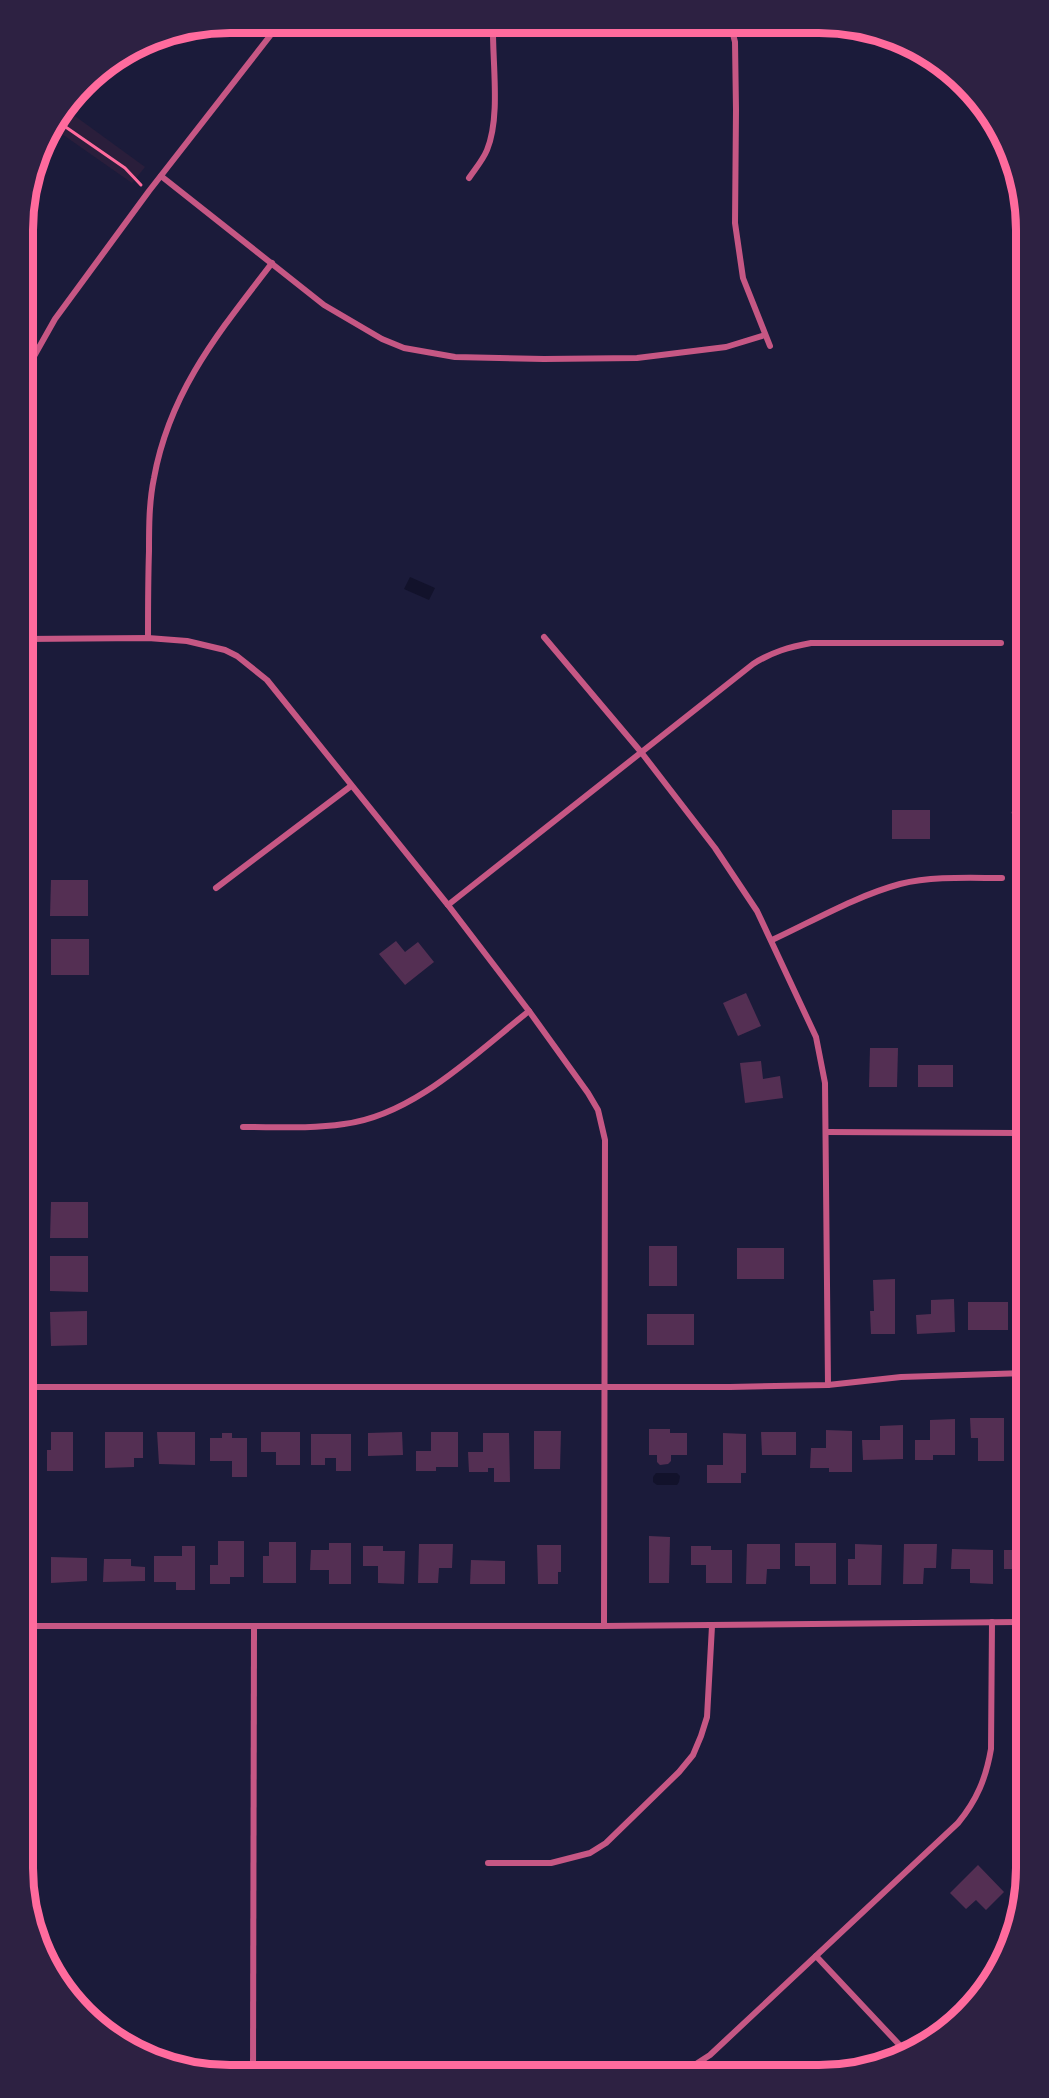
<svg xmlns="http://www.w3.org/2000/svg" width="1049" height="2098" viewBox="0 0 1049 2098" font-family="Barlow,sans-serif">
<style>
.green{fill:#2a1e3b}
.water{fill:#12122b}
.building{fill:#542f53}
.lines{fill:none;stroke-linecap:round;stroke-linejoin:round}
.path{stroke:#ff6b9d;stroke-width:3}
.minor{stroke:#c65784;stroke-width:6}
.rim{fill:none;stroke:#ff6b9d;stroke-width:8}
</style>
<rect width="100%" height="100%" fill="#1b1b3a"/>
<polygon class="green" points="97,71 68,111 145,167 132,183 52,127 93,74"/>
<g class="water">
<polygon points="410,577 435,588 429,600 404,589"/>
<polygon points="656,1473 677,1473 680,1476 679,1482 677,1485 657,1485 653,1482 653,1477"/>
</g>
<g class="building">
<rect x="24" y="703" width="7" height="25"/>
<polygon points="1026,785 1026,821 1011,813"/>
<rect x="892" y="810" width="38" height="29"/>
<polygon points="51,880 88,880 88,916 50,916"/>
<rect x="51" y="939" width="38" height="36"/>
<polygon points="396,941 405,952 418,942 434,962 405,985 379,954"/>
<polygon points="746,993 761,1026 738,1036 723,1003"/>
<polygon points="870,1048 898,1048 897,1087 869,1087"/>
<polygon points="761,1061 763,1079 780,1076 783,1098 745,1103 740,1063"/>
<rect x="918" y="1065" width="35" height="22"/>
<polygon points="51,1202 88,1202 88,1238 50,1238"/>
<rect x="649" y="1246" width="28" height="40"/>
<rect x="737" y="1248" width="47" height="31"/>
<polygon points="50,1256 88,1256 88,1292 50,1291"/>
<polygon points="895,1279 895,1334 871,1334 870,1311 874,1311 873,1280"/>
<rect x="1021" y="1298" width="5" height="32"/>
<polygon points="954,1299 955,1332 917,1334 916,1315 931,1314 931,1300"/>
<rect x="968" y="1302" width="40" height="28"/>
<polygon points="87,1311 87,1345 51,1346 50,1312"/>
<rect x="647" y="1314" width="47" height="31"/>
<polygon points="970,1418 1004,1418 1004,1461 978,1461 978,1438 971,1438"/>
<polygon points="955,1419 955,1455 933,1455 933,1460 915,1460 915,1440 930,1440 930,1420"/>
<polygon points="903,1425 903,1459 863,1460 862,1440 880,1440 880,1426"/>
<polygon points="649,1429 670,1429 670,1433 687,1433 687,1455 671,1455 671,1461 668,1464 660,1465 657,1462 657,1455 649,1455"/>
<polygon points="826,1430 852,1431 852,1472 829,1472 829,1468 810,1468 811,1448 826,1448"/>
<polygon points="534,1431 561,1431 560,1469 534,1469"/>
<polygon points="51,1432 73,1432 73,1471 47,1471 47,1450 51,1450"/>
<polygon points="105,1432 143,1432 143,1458 134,1458 134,1467 105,1468"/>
<polygon points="157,1432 195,1432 195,1465 159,1464"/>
<polygon points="261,1432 300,1432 300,1465 276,1465 276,1452 261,1452"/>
<polygon points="402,1432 403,1455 368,1456 368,1433"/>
<polygon points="431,1432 458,1432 458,1467 436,1467 436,1471 416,1471 416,1451 431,1451"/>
<polygon points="761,1432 796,1432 796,1455 762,1455"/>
<rect x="1019" y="1432" width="7" height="19"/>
<polygon points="222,1433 232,1433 232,1438 247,1438 247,1477 232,1477 232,1461 210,1461 210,1438 222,1438"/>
<polygon points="483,1433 509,1433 510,1482 494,1482 494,1468 488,1468 488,1472 469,1472 468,1452 483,1452"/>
<polygon points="723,1433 746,1434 746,1473 741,1473 741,1483 707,1483 707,1465 723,1465"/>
<polygon points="311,1434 351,1434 351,1471 336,1471 336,1458 325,1458 325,1465 311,1465"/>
<polygon points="649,1536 670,1537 669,1583 649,1583"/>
<polygon points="218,1541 244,1541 244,1577 230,1577 230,1584 210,1584 210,1565 218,1565"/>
<polygon points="269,1542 296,1542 296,1583 263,1583 263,1556 269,1556"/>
<polygon points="329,1543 351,1543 351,1584 329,1584 329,1570 310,1570 311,1550 329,1550"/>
<polygon points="795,1543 836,1543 836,1584 810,1584 810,1566 795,1566"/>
<polygon points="419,1544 453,1544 452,1568 439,1568 438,1583 418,1583"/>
<polygon points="747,1544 780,1544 780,1569 767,1569 766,1584 746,1584"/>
<polygon points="855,1544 882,1545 881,1585 848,1585 848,1559 855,1559"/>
<polygon points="904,1544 937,1544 936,1568 924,1568 923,1584 903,1584"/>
<polygon points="537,1545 561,1545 561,1572 558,1572 558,1584 538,1584"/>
<polygon points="182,1546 195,1546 195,1590 176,1590 176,1582 154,1582 154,1556 182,1556"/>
<polygon points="363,1546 383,1546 383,1551 405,1551 404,1584 378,1583 378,1566 363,1566"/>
<polygon points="691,1546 711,1546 711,1550 732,1550 732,1583 706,1583 706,1565 691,1565"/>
<polygon points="952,1549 993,1550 993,1584 970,1583 970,1569 951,1569"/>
<polygon points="1004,1550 1026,1550 1026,1584 1022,1584 1022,1569 1004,1569"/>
<polygon points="51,1557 87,1558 87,1581 51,1583"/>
<polygon points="104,1559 131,1559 131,1566 145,1567 145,1581 103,1582"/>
<polygon points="471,1560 505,1561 505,1584 470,1584"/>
<polygon points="978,1865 1004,1892 986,1910 976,1900 966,1909 950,1893"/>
<polygon points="960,2003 967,2010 946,2030 939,2022"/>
</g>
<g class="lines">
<polyline class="path" points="57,121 125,168 141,185"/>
<g class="minor">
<polyline points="731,26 735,42 736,110 735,223 743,278 770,346"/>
<polyline points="161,176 324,305 382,339 404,348 455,357 544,359 637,358 726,347 765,335"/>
<path d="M469,178C475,169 483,160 487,150C501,116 492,61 493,24"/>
<polyline points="24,374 55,319 149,191 280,23"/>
<polyline points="544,637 641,752 715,848 757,911 816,1037 825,1083 828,1385"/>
<path d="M148,638C148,609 148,580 149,551C149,527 149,502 154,478C170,390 220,331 272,263"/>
<polyline points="24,639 148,638 187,641 225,650 237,656 267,680 448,905 529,1011 588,1093 598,1110 605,1140 604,1626"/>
<polyline points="216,888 351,786"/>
<path d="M448,905L753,664C772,652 789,647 811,643H1001"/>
<path d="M772,940C813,921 856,896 900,884C933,876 969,878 1002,878"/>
<path d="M243,1127C277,1127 311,1129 344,1124C413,1116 476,1053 529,1011"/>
<polyline points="827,1132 1026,1133"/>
<polyline points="23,1387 730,1387 828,1385 901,1377 1026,1373"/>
<polyline points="23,1626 604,1626 1026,1622"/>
<polyline points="488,1863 551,1863 590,1853 606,1843 679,1772 693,1755 701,1736 707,1717 712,1626"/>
<polyline points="816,1956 908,2054"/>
<polyline points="253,2074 254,1626"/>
<path d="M679,2075L710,2055L958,1823C977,1800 986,1778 991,1749L992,1622"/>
</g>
</g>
<path d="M0 0H1049V2098H0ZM230 33H819A197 197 0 0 1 1016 230V1868A197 197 0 0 1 819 2065H230A197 197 0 0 1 33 1868V230A197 197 0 0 1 230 33Z" fill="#2d2142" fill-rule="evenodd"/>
<path class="rim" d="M230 33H819A197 197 0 0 1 1016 230V1868A197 197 0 0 1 819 2065H230A197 197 0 0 1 33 1868V230A197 197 0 0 1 230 33Z"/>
</svg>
